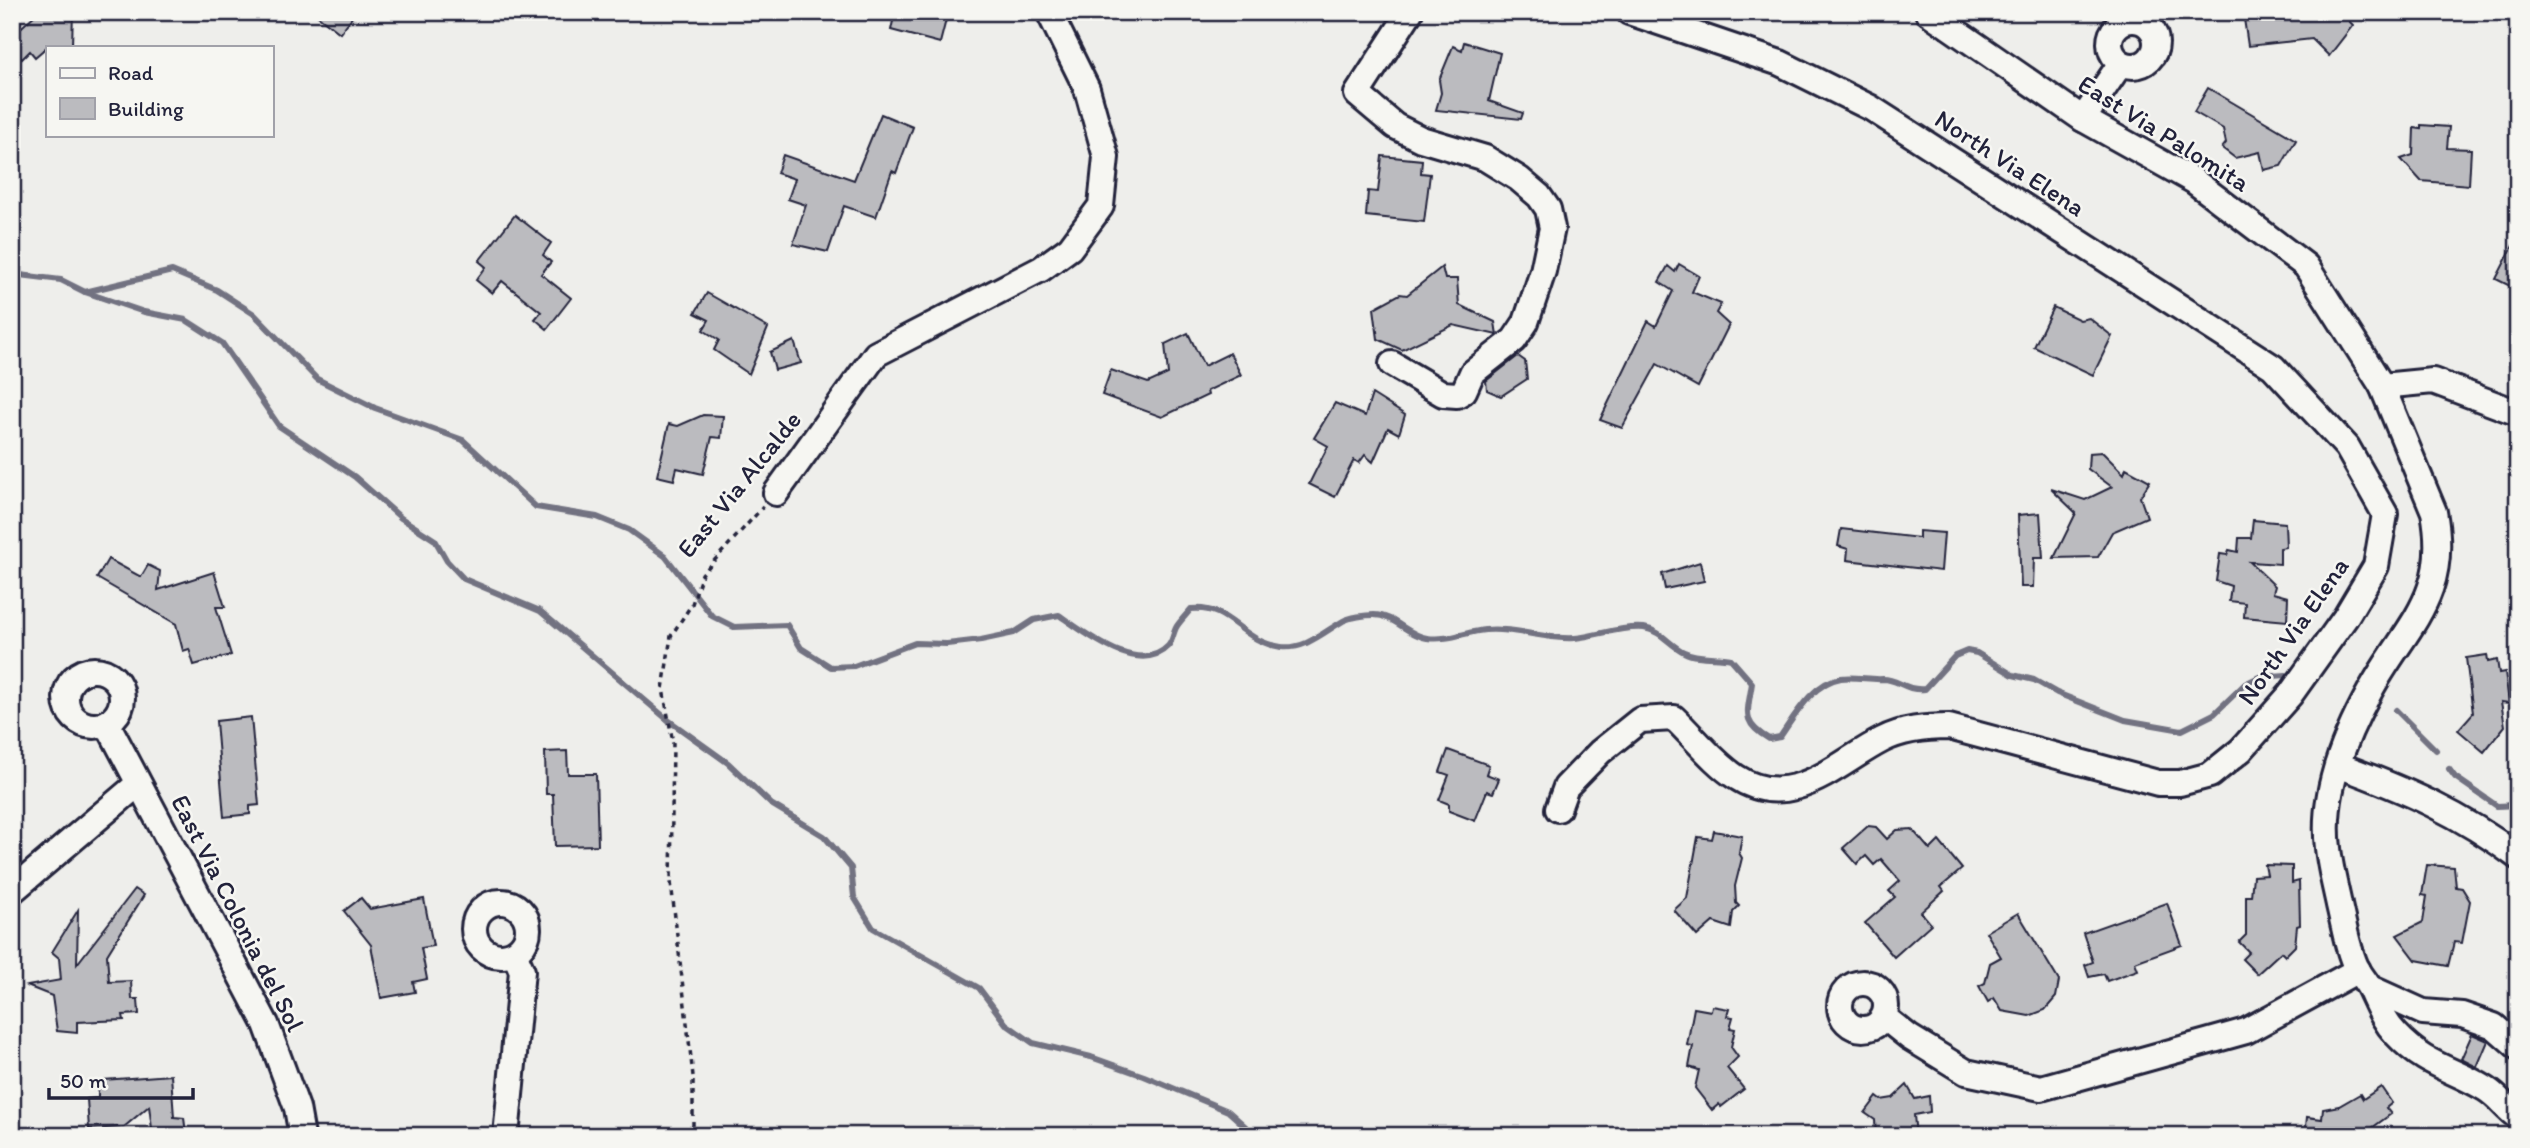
<svg xmlns="http://www.w3.org/2000/svg" width="2530" height="1148" viewBox="0 0 2530 1148" font-family="Itim,sans-serif">
<style>
.lines{fill:none;stroke-linecap:round;stroke-linejoin:round}
.stream{stroke:#727281;stroke-width:6}
.building{fill:#bbbbbf;stroke:#22223b;stroke-width:2}
.minor-casing{stroke:#22223b;stroke-width:30}
.path{stroke:#22223b;stroke-width:3.5;stroke-dasharray:5 5;stroke-linecap:butt}
.minor{stroke:#f6f6f2;stroke-width:24}
.labels{text-anchor:middle;dominant-baseline:central;stroke-width:5;stroke-linejoin:round;paint-order:stroke}
.street-label{font-size:26px;fill:#22223b;stroke:#f6f6f2}
</style>
<rect width="100%" height="100%" fill="#eeeeeb"/>
<filter id="ink" filterUnits="userSpaceOnUse"><feTurbulence type="fractalNoise" baseFrequency=".0143" numOctaves="2"/><feDisplacementMap in="SourceGraphic" scale="14" xChannelSelector="R" yChannelSelector="G"/><feConvolveMatrix kernelMatrix="1 2 1 2 8 2 1 2 1" color-interpolation-filters="sRGB"/></filter>
<g filter="url(#ink)">
<g class="lines">
<g class="stream">
<polyline points="12,274 61,280 85,292 144,312 186,320 222,343 279,426 355,477 401,518 435,540 447,561 464,579 540,611 668,720 728,763 771,804 824,836 851,868 854,897 873,928 979,988 1006,1024 1033,1043 1091,1057 1144,1076 1228,1111 1256,1136"/>
<path d="M85,292L172,271L217,290L254,314L317,379L375,408L463,440L536,507L597,517L629,530L665,556L712,616L734,627L787,625L801,648L831,667L854,666L915,643L947,644L981,640L1014,633L1034,620L1059,615C1084,632 1139,677 1168,646C1173,641 1173,632 1177,626C1181,620 1187,614 1191,609C1231,605 1239,641 1281,647C1305,650 1324,632 1343,621C1350,617 1366,615 1374,615C1394,615 1407,635 1427,638C1447,641 1466,632 1485,630C1515,627 1546,640 1575,638C1597,636 1621,626 1644,628C1662,631 1669,645 1684,652C1697,659 1717,656 1731,659L1752,683C1748,712 1740,722 1769,739L1780,737C1794,717 1813,682 1841,678C1855,676 1870,680 1883,679C1899,679 1904,691 1925,689L1955,656L1967,651L1977,653L2013,675L2034,680L2057,693L2125,720L2182,730L2214,714L2245,684L2259,677L2286,675"/>
<polyline points="2396,710 2436,750"/>
<polyline points="2449,769 2455,777 2497,806 2518,805"/>
</g>
</g>
<g class="building">
<polygon points="38,12 73,12 72,45 49,45 35,57 30,51 22,59 12,48 12,36"/>
<polygon points="313,12 356,12 340,33"/>
<polygon points="895,12 948,12 940,43 891,30"/>
<polygon points="2243,12 2354,12 2349,21 2353,25 2329,56 2312,39 2248,46"/>
<polygon points="1464,42 1500,53 1489,101 1523,113 1521,119 1436,110 1441,93 1439,80 1453,46 1462,50"/>
<polygon points="2208,88 2296,140 2281,166 2264,170 2260,152 2235,158 2222,148 2226,143 2223,129 2194,112"/>
<polygon points="881,114 913,127 896,173 892,171 876,217 844,206 828,252 793,244 806,205 788,199 795,179 777,173 783,155 854,180"/>
<polygon points="2421,125 2449,127 2447,148 2471,149 2469,185 2421,181 2401,159 2413,155 2414,128 2421,129"/>
<polygon points="1382,156 1422,160 1421,173 1430,174 1424,222 1366,216 1368,191 1378,192"/>
<polygon points="515,215 551,243 543,255 551,262 541,274 571,298 547,329 535,319 541,312 502,281 492,293 476,280 486,267 479,261"/>
<polygon points="2518,236 2518,290 2496,279"/>
<polygon points="1679,264 1699,276 1692,292 1721,304 1716,313 1729,325 1698,387 1657,364 1622,428 1600,420 1648,321 1656,326 1673,291 1659,282 1668,266 1675,272"/>
<polygon points="1442,267 1445,279 1457,279 1459,305 1495,322 1497,335 1453,325 1402,350 1378,339 1374,308 1400,294 1407,295"/>
<polygon points="707,293 768,328 749,374 714,350 719,340 703,330 709,320 695,313"/>
<polygon points="2053,307 2080,320 2089,318 2112,336 2093,375 2034,347"/>
<polygon points="1188,333 1204,366 1230,353 1241,375 1207,391 1208,395 1162,417 1102,395 1111,370 1148,383 1168,374 1165,344"/>
<polygon points="794,341 801,363 775,370 770,352"/>
<polygon points="1518,356 1525,361 1527,379 1501,396 1487,390 1486,381"/>
<polygon points="1372,394 1405,415 1399,434 1388,428 1373,462 1365,455 1359,463 1354,460 1335,497 1309,484 1328,446 1314,438 1335,403 1365,416"/>
<polygon points="703,415 723,416 721,438 712,437 703,474 677,468 674,480 657,476 669,424 678,426"/>
<polygon points="2102,452 2124,474 2126,468 2150,481 2140,497 2147,517 2112,532 2098,557 2054,558 2076,513 2051,489 2085,500 2112,487 2088,469 2089,453"/>
<polygon points="2040,513 2043,558 2034,558 2033,587 2021,587 2018,515"/>
<polygon points="2253,520 2285,523 2286,547 2280,548 2280,564 2250,562 2275,586 2273,593 2288,597 2287,621 2244,617 2245,603 2229,601 2231,586 2216,581 2220,554 2227,555 2229,550 2238,552 2239,538 2251,538"/>
<polygon points="1841,529 1919,538 1919,531 1944,533 1941,571 1847,560 1848,549 1838,546"/>
<polygon points="108,559 141,577 148,565 160,571 158,590 214,572 225,607 216,607 231,655 194,665 189,649 183,651 176,624 97,578"/>
<polygon points="1700,562 1704,581 1665,589 1662,574"/>
<polygon points="2487,655 2488,662 2497,660 2499,673 2505,672 2509,703 2501,702 2505,726 2484,752 2458,730 2473,713 2466,658"/>
<polygon points="251,717 259,805 250,806 250,814 224,817 216,721"/>
<polygon points="1448,750 1489,765 1486,774 1499,779 1493,793 1487,791 1475,821 1449,811 1449,804 1439,800 1449,775 1440,772"/>
<polygon points="567,751 568,774 596,774 598,845 555,846 553,794 546,794 545,752"/>
<polygon points="1868,826 1876,827 1887,839 1897,830 1912,829 1930,850 1939,841 1962,869 1941,887 1944,891 1921,912 1931,924 1894,957 1865,923 1895,897 1889,891 1900,881 1881,859 1874,865 1866,856 1857,864 1843,848"/>
<polygon points="1714,831 1742,836 1739,853 1742,858 1735,886 1736,903 1739,906 1733,912 1731,928 1713,922 1697,936 1674,910 1687,898 1698,837 1712,839"/>
<polygon points="2265,865 2292,866 2292,883 2299,881 2300,925 2297,926 2295,946 2285,956 2281,952 2257,974 2242,959 2249,952 2239,942 2246,935 2246,896 2251,896 2253,876 2267,875"/>
<polygon points="2427,865 2454,867 2456,887 2462,888 2470,901 2462,943 2454,942 2448,966 2416,960 2397,935 2423,922 2427,896 2422,895"/>
<polygon points="135,889 144,895 107,955 109,982 131,981 132,999 138,999 139,1014 123,1015 124,1020 77,1022 77,1033 57,1031 52,996 27,986 61,980 59,958 52,952 78,910 77,964"/>
<polygon points="361,898 370,909 424,899 433,946 421,948 427,979 413,982 415,992 381,998 371,945 344,911"/>
<polygon points="2167,903 2182,945 2135,962 2138,970 2107,981 2104,974 2089,977 2085,965 2093,962 2083,933"/>
<polygon points="2018,913 2059,981 2056,997 2045,1010 2029,1016 2002,1011 1994,998 1988,1002 1979,986 1985,983 1990,963 2001,957 1986,932"/>
<polygon points="1712,1006 1729,1009 1727,1016 1733,1017 1730,1028 1735,1029 1731,1047 1738,1057 1727,1068 1744,1089 1721,1107 1719,1104 1712,1110 1695,1088 1699,1070 1689,1067 1693,1046 1687,1045 1694,1008 1711,1011"/>
<polygon points="2472,1034 2488,1041 2477,1067 2461,1059"/>
<polygon points="171,1075 174,1117 184,1118 186,1133 153,1136 149,1106 124,1127 89,1129 87,1099 98,1098 98,1087 103,1080"/>
<polygon points="1907,1085 1915,1099 1929,1096 1930,1112 1914,1115 1916,1136 1876,1136 1875,1120 1865,1113 1877,1097 1881,1100 1893,1098"/>
<polygon points="2381,1087 2392,1103 2386,1108 2391,1114 2361,1136 2305,1136 2307,1117 2322,1119 2323,1109 2339,1106 2360,1094 2363,1099"/>
</g>
<g class="lines">
<defs>
<g id="minor">
<path d="M1928,12L2083,119L2194,181L2306,266L2382,386L2434,512C2450,597 2406,625 2370,691C2345,736 2321,795 2328,848C2330,867 2335,886 2339,905C2344,926 2348,952 2358,971C2362,977 2367,983 2370,989C2378,1006 2383,1020 2396,1034C2427,1067 2452,1068 2486,1089C2499,1097 2506,1109 2518,1117"/>
<circle cx="2133" cy="43" r="23"/>
<polyline points="2083,119 2121,63"/>
<polyline points="1392,364 1443,394 1457,395 1464,391 1472,373 1514,340 1526,322 1543,271 1552,228 1548,209 1539,196 1519,179 1485,158 1421,139 1395,126 1357,94 1410,12"/>
<polyline points="2382,386 2433,381 2518,413"/>
<polyline points="776,493 876,354 1041,269 1070,248 1101,206 1106,157 1087,89 1049,12"/>
<circle cx="94" cy="698" r="28"/>
<polyline points="107,723 266,1024 297,1108 302,1136"/>
<path d="M2338,765C2406,790 2460,813 2518,857"/>
<path d="M1558,809L1566,787L1600,752L1640,720L1674,718C1694,737 1713,762 1736,777C1791,813 1837,763 1882,740C1903,729 1926,727 1949,727L2158,783H2180L2210,775L2241,750L2290,695L2345,618L2376,566L2385,514L2347,447L2273,367L1871,108L1780,63L1629,12"/>
<polyline points="12,891 138,784"/>
<circle cx="501" cy="929" r="27"/>
<circle cx="1863" cy="1006" r="23"/>
<polyline points="2370,988 2423,1012 2462,1015 2494,1026 2518,1047"/>
<polyline points="1884,1017 1909,1037 1966,1072 2041,1088 2246,1031 2358,970"/>
<polyline points="506,1136 522,971 514,953"/>
</g>
</defs>
<use href="#minor" class="minor-casing"/>
<polyline class="path" points="693,1136 693,1076 671,882 673,743 663,689 671,636 692,604 702,574 763,507"/>
<use href="#minor" class="minor"/>
</g>
</g>
<g class="labels">
<g class="street-label">
<text transform="translate(2164 133) rotate(32)">East Via Palomita</text>
<text transform="translate(2010 163) rotate(33)">North Via Elena</text>
<text transform="translate(739 484) rotate(-51)">East Via Alcalde</text>
<text transform="translate(2293 631) rotate(-55)">North Via Elena</text>
<text transform="translate(238 913) rotate(63)">East Via Colonia del Sol</text>
</g>
</g>
<rect width="2530" height="1148" fill="none" stroke="#f6f6f2" stroke-width="42"/>
<rect x="21" y="21" width="2488" height="1106" fill="none" stroke="#22223b" stroke-width="2.5" filter="url(#ink)"/>
<rect x="46" y="46" width="228" height="91" fill="#f6f6f2" stroke="#a1a1a9" stroke-width="2"/>
<rect x="60" y="68" width="35" height="10" fill="#f6f6f2" stroke="#a1a1a9" stroke-width="2"/>
<text x="108" y="80" font-size="21" fill="#22223b">Road</text>
<rect x="60" y="98" width="35" height="21" fill="#bbbbbf" stroke="#a1a1a9" stroke-width="2"/>
<text x="108" y="116" font-size="21" fill="#22223b">Building</text>
<path d="M49 1088v10h144v-10" fill="none" stroke="#22223b" stroke-width="3.5"/>
<text x="60" y="1088" font-size="21" fill="#22223b" stroke="#f6f6f2" stroke-width="5" paint-order="stroke">50 m</text>
</svg>
